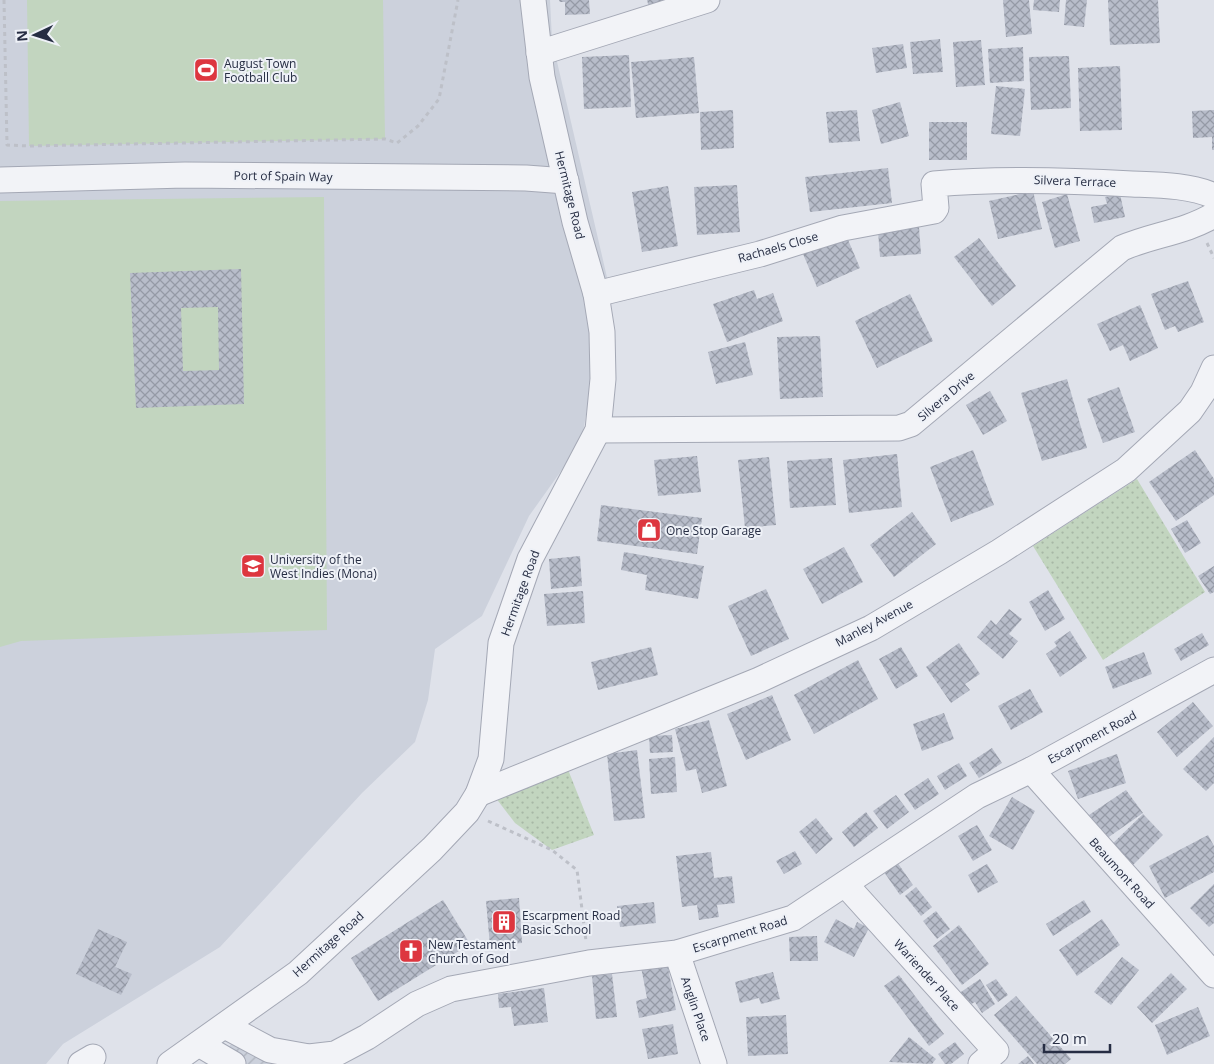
<svg xmlns="http://www.w3.org/2000/svg" width="1214" height="1064" viewBox="0 0 1214 1064" font-family="'Open Sans',sans-serif">
<style>
.built{fill:#ccd1dc}
.industrial{fill:url(#industrial-furrows)}
.grass{fill:url(#grass-dots)}
.park{fill:#c2d5bf}
.building{fill:url(#building-cross-hatch);fill-rule:evenodd}
.lines{fill:none;stroke-linecap:round;stroke-linejoin:round}
.minor-casing{stroke:#a4a8b5;stroke-width:27}
.path{stroke:#bdc0c8;stroke-width:3;stroke-dasharray:4 4;stroke-linecap:butt}
.minor{stroke:#f2f3f7;stroke-width:25}
.labels{text-anchor:middle;dominant-baseline:central;stroke-width:4;stroke-linejoin:round;paint-order:stroke}
.poi-label{font-size:12px;fill:#262d43;stroke:#eef1f7;text-anchor:start}
.street-label{font-size:12px;fill:#262d43;stroke:#eef1f7}
</style>
<defs>
<pattern id="industrial-furrows" width="10" height="10" patternUnits="userSpaceOnUse" patternTransform="scale(1.25)"><rect width="10" height="10" fill="#ccd1dc"/><path d="M-1 1l2-2M0 10L10 0M9 11l2-2" fill="none" stroke="#afb4be"/></pattern>
<pattern id="grass-dots" width="8" height="8" patternUnits="userSpaceOnUse" patternTransform="scale(1.25)"><rect width="8" height="8" fill="#c2d5bf"/><path d="M2 2h.1M6 6h.1" fill="none" stroke="#a7b7a5" stroke-width="1.8" stroke-linecap="round"/></pattern>
<pattern id="building-cross-hatch" width="8" height="8" patternUnits="userSpaceOnUse" patternTransform="scale(1.25)"><rect width="8" height="8" fill="#b8bdca"/><path d="M0 0l8 8M0 8l8-8" fill="none" stroke="#959aa6"/></pattern>
</defs>
<rect width="100%" height="100%" fill="#dfe2ea"/>
<polygon class="built" points="0,0 550,0 552,40 609,286 581,443 529,516 482,616 435,649 428,700 415,742 362,793 220,947 63,1044 46,1064 0,1064"/>
<polygon class="industrial" points="241,1038 288,1064 204,1064"/>
<g class="grass">
<polygon points="1137,479 1205,592 1103,660 1033,546"/>
<polygon points="563,757 594,835 552,850 515,823 492,793"/>
</g>
<g class="park">
<polygon points="27,0 383,0 385,139 29,146"/>
<polygon points="324,197 327,630 21,641 0,647 0,201"/>
</g>
<g class="building">
<polygon points="559,0 589,0 590,14 565,15 565,2 560,2"/>
<polygon points="647,0 681,0 650,11"/>
<polygon points="1003,0 1029,0 1032,34 1006,37"/>
<polygon points="1034,0 1060,0 1059,12 1033,10"/>
<polygon points="1066,0 1087,0 1084,27 1064,25"/>
<polygon points="1108,0 1158,0 1160,43 1110,45"/>
<polygon points="940,39 943,72 913,74 910,42"/>
<polygon points="981,40 985,85 956,87 953,42"/>
<polygon points="903,44 907,68 876,73 872,48"/>
<polygon points="1023,47 1024,81 990,83 988,49"/>
<polygon points="629,55 631,107 584,109 582,57"/>
<polygon points="1069,56 1071,108 1031,110 1029,57"/>
<polygon points="694,57 699,113 636,118 631,62"/>
<polygon points="1120,66 1122,130 1080,131 1078,68"/>
<polygon points="996,86 1025,89 1020,136 991,134"/>
<polygon points="900,102 909,136 881,144 872,110"/>
<polygon points="733,110 734,148 701,150 700,112"/>
<polygon points="857,110 860,141 829,143 826,112"/>
<polygon points="1214,110 1214,150 1212,150 1212,137 1193,138 1192,111"/>
<rect x="929" y="122" width="38" height="38"/>
<polygon points="888,168 892,203 810,212 805,177"/>
<polygon points="737,185 740,232 697,235 694,187"/>
<polygon points="668,186 678,246 642,252 632,192"/>
<polygon points="1033,191 1042,229 998,239 989,201"/>
<polygon points="1067,194 1080,241 1055,248 1042,202"/>
<polygon points="1120,194 1125,217 1094,223 1091,207 1107,204 1105,197"/>
<polygon points="919,227 921,254 880,257 878,231"/>
<polygon points="846,235 860,268 817,287 803,254"/>
<polygon points="979,238 1016,286 992,306 954,257"/>
<path d="M241,269L244,404L136,408L130,273ZM218,307L219,370L183,371L181,308Z"/>
<polygon points="1188,281 1204,322 1178,332 1175,326 1165,330 1151,294"/>
<polygon points="754,290 757,299 773,293 783,321 727,342 713,304"/>
<polygon points="910,294 933,341 877,368 855,321"/>
<polygon points="1140,305 1158,348 1130,361 1123,345 1110,351 1097,324"/>
<polygon points="820,336 823,397 780,399 777,337"/>
<polygon points="745,342 753,375 716,384 708,352"/>
<polygon points="1067,379 1087,448 1042,461 1021,393"/>
<polygon points="1119,387 1135,432 1103,443 1087,399"/>
<polygon points="990,391 1007,421 983,435 966,405"/>
<polygon points="973,450 994,505 951,522 930,467"/>
<polygon points="1195,450 1214,479 1214,495 1176,521 1149,482"/>
<polygon points="897,454 902,507 849,513 843,460"/>
<polygon points="697,456 701,492 658,496 654,460"/>
<polygon points="769,457 776,525 745,528 738,460"/>
<polygon points="832,458 836,505 790,508 787,461"/>
<polygon points="601,505 702,518 697,554 597,541"/>
<polygon points="912,512 936,544 894,577 870,545"/>
<polygon points="1187,520 1201,543 1185,553 1171,529"/>
<polygon points="844,547 863,582 822,604 803,569"/>
<polygon points="624,552 704,566 698,599 645,590 647,575 621,570"/>
<polygon points="580,556 582,586 551,589 549,559"/>
<polygon points="1214,566 1214,592 1210,594 1198,576"/>
<polygon points="766,589 789,639 751,656 728,606"/>
<polygon points="1048,590 1065,619 1045,631 1029,602"/>
<polygon points="583,591 585,623 547,626 544,594"/>
<polygon points="1009,609 1022,619 1009,634 1018,641 1003,659 977,637 991,620 996,625"/>
<polygon points="1070,631 1087,658 1060,677 1046,654 1057,646 1054,642"/>
<polygon points="1202,633 1209,645 1181,661 1174,649"/>
<polygon points="959,643 980,674 965,684 970,690 951,703 926,667"/>
<polygon points="651,647 658,675 598,690 591,662"/>
<polygon points="901,647 918,676 896,689 879,659"/>
<polygon points="1144,652 1152,674 1113,689 1105,667"/>
<polygon points="858,660 878,699 814,734 794,695"/>
<polygon points="1030,689 1043,712 1011,730 998,706"/>
<polygon points="772,695 791,740 746,760 727,714"/>
<polygon points="1193,702 1213,726 1177,757 1157,732"/>
<polygon points="944,713 954,739 922,751 913,724"/>
<polygon points="709,720 727,786 702,793 696,769 686,771 675,729"/>
<polygon points="672,735 673,752 650,753 649,736"/>
<polygon points="1214,737 1214,783 1206,791 1183,769"/>
<polygon points="992,748 1002,763 979,778 969,763"/>
<polygon points="637,750 645,818 614,821 607,754"/>
<polygon points="1117,754 1126,783 1078,799 1068,771"/>
<polygon points="675,757 677,792 651,794 649,759"/>
<polygon points="959,763 967,776 945,790 937,776"/>
<polygon points="928,778 939,794 915,810 904,794"/>
<polygon points="1126,790 1143,813 1106,839 1089,815"/>
<polygon points="896,795 909,812 887,829 873,811"/>
<polygon points="1012,797 1035,811 1013,850 989,836"/>
<polygon points="866,812 878,828 854,847 842,832"/>
<polygon points="1143,814 1163,835 1127,871 1106,850"/>
<polygon points="816,818 833,839 816,854 799,832"/>
<polygon points="977,825 992,850 973,861 958,836"/>
<polygon points="1208,835 1214,846 1214,872 1165,898 1149,866"/>
<polygon points="795,851 802,864 784,874 776,861"/>
<polygon points="711,852 714,878 732,876 735,903 717,905 719,917 699,920 697,905 682,907 676,856"/>
<polygon points="897,862 913,885 900,895 884,872"/>
<polygon points="987,864 998,882 978,893 968,875"/>
<polygon points="1214,884 1214,923 1209,927 1190,908"/>
<polygon points="916,887 932,907 921,916 905,896"/>
<polygon points="519,898 522,943 490,946 486,901"/>
<polygon points="443,900 470,944 378,1001 351,958"/>
<polygon points="1084,900 1091,912 1053,936 1046,924"/>
<polygon points="654,902 656,923 620,927 617,906"/>
<polygon points="936,911 950,929 937,939 923,921"/>
<polygon points="836,919 854,929 857,922 869,928 854,957 824,942"/>
<polygon points="1102,919 1120,945 1077,976 1059,950"/>
<polygon points="959,925 989,964 962,985 933,946"/>
<polygon points="98,929 127,942 115,967 132,974 121,995 76,974"/>
<polygon points="817,936 818,961 790,961 789,937"/>
<polygon points="1122,957 1139,970 1111,1005 1094,992"/>
<polygon points="667,962 676,1010 639,1018 636,1001 647,998 641,967"/>
<polygon points="773,972 780,999 761,1004 759,998 740,1003 735,982"/>
<polygon points="1171,973 1187,989 1152,1023 1137,1007"/>
<polygon points="612,974 617,1017 596,1019 592,976"/>
<polygon points="899,975 944,1034 929,1046 884,986"/>
<polygon points="980,979 995,1004 982,1013 975,1002 966,1007 958,994"/>
<polygon points="996,979 1008,995 998,1002 986,985"/>
<polygon points="544,988 548,1022 514,1026 511,1007 499,1008 498,994"/>
<polygon points="1016,996 1071,1059 1065,1064 1037,1064 994,1015"/>
<polygon points="1198,1007 1210,1036 1167,1055 1155,1025"/>
<polygon points="786,1015 788,1054 748,1056 746,1017"/>
<polygon points="673,1024 678,1054 648,1059 642,1029"/>
<polygon points="909,1037 936,1059 932,1064 889,1062"/>
<polygon points="955,1042 964,1054 951,1064 945,1064 938,1054"/>
<polygon points="1028,1056 1034,1064 1018,1064"/>
</g>
<g class="lines">
<defs>
<g id="minor">
<polyline points="539,53 707,0"/>
<polyline points="0,180 185,175 526,178 566,181"/>
<path d="M596,294L760,254L843,228L934,211L936,208L934,184C1000,178 1066,180 1132,184C1158,185 1190,185 1214,196"/>
<path d="M598,430L899,428L911,424L1122,248C1152,235 1186,232 1214,215"/>
<polyline points="1031,770 1214,975"/>
<polyline points="478,794 759,680 871,628 999,552 1126,470 1190,411 1203,392 1214,368"/>
<polyline points="845,884 996,1051 981,1064"/>
<polyline points="677,953 714,1064"/>
<polyline points="225,1026 270,1050 309,1057 335,1054 367,1037 417,1004 451,989 589,963 677,953 793,918 977,796 1031,770 1214,670"/>
<polyline points="199,1044 233,1064"/>
<polyline points="81,1064 93,1057"/>
<polyline points="170,1064 298,973 432,849 467,812 478,794 491,759 501,643 530,559 598,430 603,379 602,332 596,294 575,222 542,77 533,0"/>
</g>
</defs>
<use href="#minor" class="minor-casing"/>
<g class="path">
<polyline points="4,0 7,145 29,146 385,139 397,143 418,126 439,99 458,0"/>
<polyline points="1207,243 1214,258"/>
<polyline points="488,821 552,850 577,870 586,941"/>
</g>
<use href="#minor" class="minor"/>
</g>
<defs>
<symbol id="stadium-square" viewBox="-11 -11 22 22"><rect x="-9" y="-9" width="18" height="18" rx="4" fill="#dd363f" stroke="#eef1f7"/><path d="M0-5a6.5 5 0 1 0 0 10a6.5 5 0 1 0 0-10ZM-3.5-1.8h7v3.6h-7Z" fill="#fff"/></symbol>
<symbol id="shop-square" viewBox="-11 -11 22 22"><rect x="-9" y="-9" width="18" height="18" rx="4" fill="#dd363f" stroke="#eef1f7"/><path d="M-5-2.5h2.3a2.7 3.5 0 0 1 5.4 0H5L5.5 6h-11ZM-1.5-2.5h3a1.5 2.3 0 0 0-3 0Z" fill="#fff"/></symbol>
<symbol id="university-square" viewBox="-11 -11 22 22"><rect x="-9" y="-9" width="18" height="18" rx="4" fill="#dd363f" stroke="#eef1f7"/><path d="M0-5L7-2L0 1L-7-2ZM-4 1L0 2.5L4 1V4Q0 6-4 4Z" fill="#fff"/></symbol>
<symbol id="building-square" viewBox="-11 -11 22 22"><rect x="-9" y="-9" width="18" height="18" rx="4" fill="#dd363f" stroke="#eef1f7"/><path d="M-4-6H4V6H1V3H-1V6H-4ZM-2.5-4.3h1.7v1.8h-1.7ZM.8-4.3h1.7v1.8H.8ZM-2.5-1h1.7V.8h-1.7ZM.8-1h1.7V.8H.8Z" fill="#fff"/></symbol>
<symbol id="church-square" viewBox="-11 -11 22 22"><rect x="-9" y="-9" width="18" height="18" rx="4" fill="#dd363f" stroke="#eef1f7"/><path d="M-1.2-6h2.4v3.5h3.3v2.4h-3.3V6h-2.4V-.1h-3.3v-2.4h3.3Z" fill="#fff"/></symbol>
</defs>
<g fill-rule="evenodd">
<use href="#stadium-square" x="192" y="56" width="28" height="28"/>
<use href="#shop-square" x="635" y="516" width="28" height="28"/>
<use href="#university-square" x="239" y="552" width="28" height="28"/>
<use href="#building-square" x="490" y="908" width="28" height="28"/>
<use href="#church-square" x="397" y="937" width="28" height="28"/>
</g>
<g class="labels">
<g class="poi-label">
<text x="224" y="63">August Town<tspan x="224" dy="14">Football Club</tspan></text>
<text x="666" y="530">One Stop Garage</text>
<text x="270" y="559">University of the<tspan x="270" dy="14">West Indies (Mona)</tspan></text>
<text x="522" y="915">Escarpment Road<tspan x="522" dy="14">Basic School</tspan></text>
<text x="428" y="944">New Testament<tspan x="428" dy="14">Church of God</tspan></text>
</g>
<g class="street-label">
<text transform="translate(283 176) rotate(1)">Port of Spain Way</text>
<text transform="translate(1075 181) rotate(2)">Silvera Terrace</text>
<text transform="translate(570 195) rotate(76)">Hermitage Road</text>
<text transform="translate(778 247) rotate(-16)">Rachaels Close</text>
<text transform="translate(946 396) rotate(-40)">Silvera Drive</text>
<text transform="translate(520 593) rotate(-70)">Hermitage Road</text>
<text transform="translate(874 623) rotate(-28)">Manley Avenue</text>
<text transform="translate(1092 737) rotate(-28)">Escarpment Road</text>
<text transform="translate(1122 873) rotate(48)">Beaumont Road</text>
<text transform="translate(740 934) rotate(-17)">Escarpment Road</text>
<text transform="translate(328 944) rotate(-42)">Hermitage Road</text>
<text transform="translate(927 975) rotate(48)">Wariender Place</text>
<text transform="translate(696 1009) rotate(71)">Anglin Place</text>
</g>
</g>
<g transform="translate(35 35) rotate(266)" stroke="#eef1f7" stroke-width="4" paint-order="stroke">
<path d="M0-4L9 19L0 12L-9 19Z" fill="#262d43"/>
<text y="-8" font-size="14" font-weight="bold" text-anchor="middle" fill="#262d43">N</text>
</g>
<path d="M1044 1044v8h66v-8" fill="none" stroke="#262d43" stroke-width="2.5"/>
<text x="1052" y="1044" font-size="15" fill="#262d43" stroke="#eef1f7" stroke-width="4" paint-order="stroke">20 m</text>
</svg>
